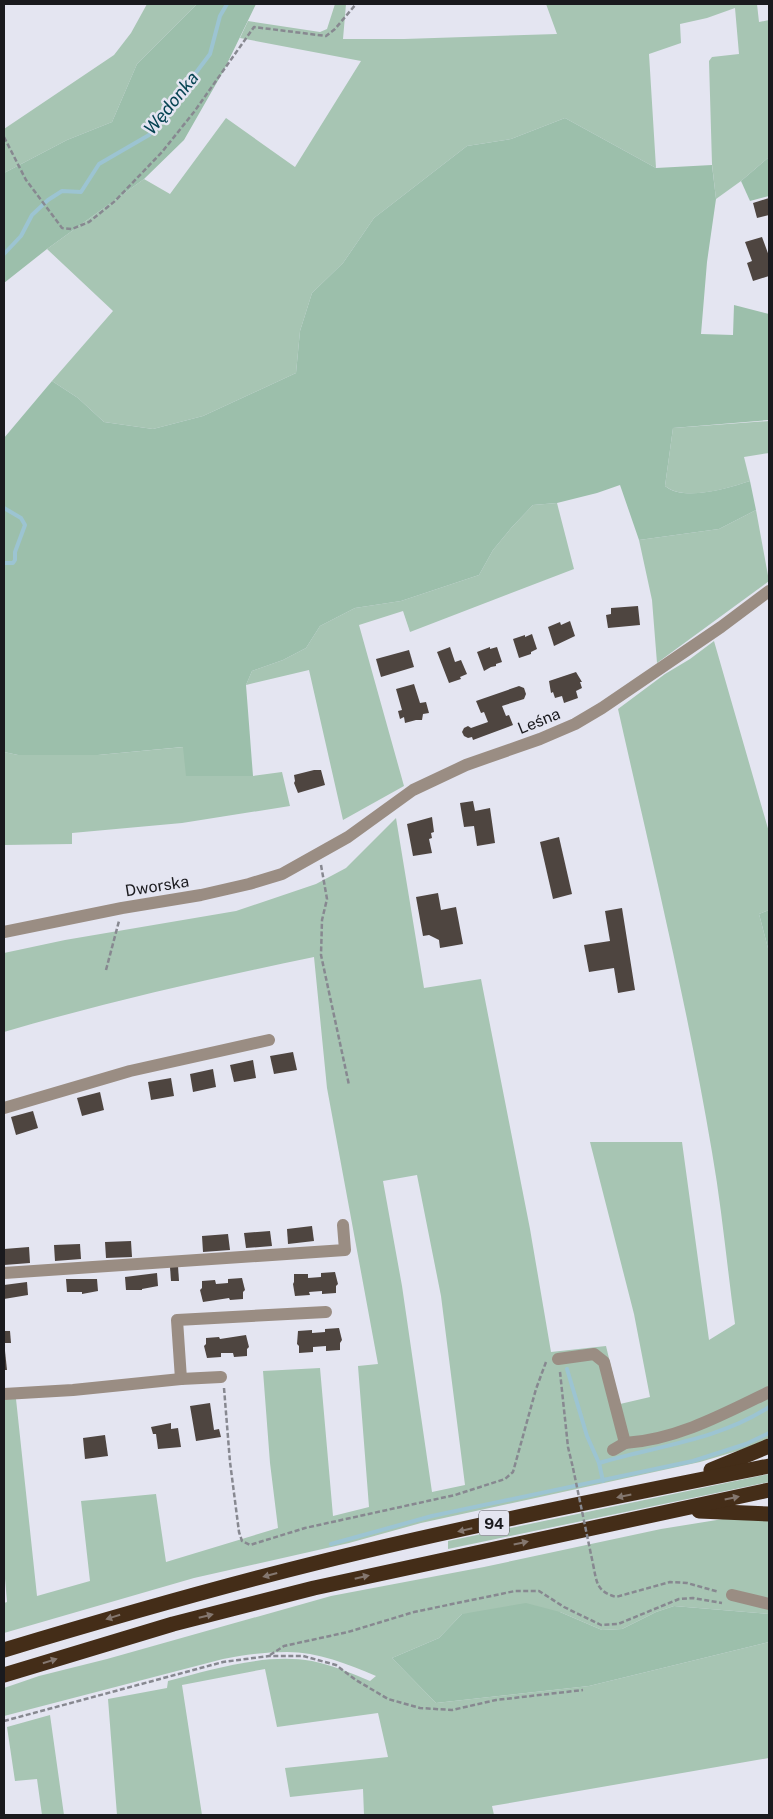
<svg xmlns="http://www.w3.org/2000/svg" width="773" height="1819" viewBox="0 0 773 1819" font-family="'Public Sans',sans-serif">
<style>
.green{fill:#a7c5b3;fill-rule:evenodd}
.forest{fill:#9cbfab}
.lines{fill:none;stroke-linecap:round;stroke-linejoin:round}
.stream{stroke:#9cc4d2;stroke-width:4}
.building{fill:#4e4540}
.path{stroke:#878890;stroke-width:2.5;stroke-dasharray:5 2.5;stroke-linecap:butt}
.minor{stroke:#9a8d83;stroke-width:12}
.highway{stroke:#442d18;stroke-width:15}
.path-bridge{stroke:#878890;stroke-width:2.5;stroke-dasharray:5 2.5;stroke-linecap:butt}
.oneway{fill:#84776f}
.labels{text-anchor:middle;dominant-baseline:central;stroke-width:5;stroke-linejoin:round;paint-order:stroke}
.shield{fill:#e4e5f1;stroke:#57575d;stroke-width:1}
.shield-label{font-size:15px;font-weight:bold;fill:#1a1a1e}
.street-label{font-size:16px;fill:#1a1a1e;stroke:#e4e5f1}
.water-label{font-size:18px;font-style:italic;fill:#064352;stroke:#e4e5f1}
</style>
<rect width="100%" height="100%" fill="#e4e5f1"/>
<g class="green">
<polygon points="147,4 197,4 137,64 112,122 67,140 4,173 4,129 114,55 131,33"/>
<polygon points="335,4 346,4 343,39 404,39 557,34 546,4 757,4 759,22 769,20 769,157 741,181 716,199 712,164 709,61 712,57 739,54 735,8 707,18 680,24 681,43 649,54 656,168 565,118 511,139 467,146 374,218 343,263 312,293 300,331 296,373 203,416 153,429 104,422 78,398 52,381 113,311 47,249 144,179 170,194 226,118 295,167 361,61 240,38 248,21 320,32 327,29"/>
<path d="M769,421V453L744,457L750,481C728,488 685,502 665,486L673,428Z"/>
<polygon points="557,503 574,569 410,632 403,611 359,625 404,786 343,820 309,670 246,685 252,671 283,660 306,648 320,626 355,608 401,601 479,575 493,550 512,527 533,505"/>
<polygon points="756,510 769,581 657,663 652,600 639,540 719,529"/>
<path d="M714,641L769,832V910L759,914L769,952V1438L744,1449L700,1462L421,1523L349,1543L194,1578L4,1633V1603L7,1602L4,1567V1399H16L37,1596L90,1581L81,1501L156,1494L166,1562L278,1528L270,1463L263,1371L320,1368L333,1516L369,1507L358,1366L378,1364L327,1088L314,957C209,979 106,1002 4,1032V953L65,940L236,911L316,884L346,868L396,818L424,988L481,979L530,1229L551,1352L606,1346L620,1404L650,1397L634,1314L590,1142H682L709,1340L735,1324C727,1267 722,1209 712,1152C687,1003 651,856 618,709L665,674L690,659ZM417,1175L441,1296L465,1485L432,1492L402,1286L383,1181Z"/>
<polygon points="184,747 253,776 282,772 290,806 182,823 72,833 72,844 4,845 4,752 18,755 98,755"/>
<polygon points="769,1474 769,1482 448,1549 448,1541"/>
<path d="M723,1519L769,1521V1614L674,1606L656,1612L622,1629L602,1630L560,1612L462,1614L439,1638L392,1658L436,1703L589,1686L769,1642V1758L492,1806L494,1815H364L363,1789L290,1797L285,1768L388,1757L378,1713L277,1727L265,1669L182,1685L202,1815H117L108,1699L167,1688L168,1681C213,1669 266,1653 312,1661C332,1665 351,1673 370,1681L376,1676C348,1664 318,1652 287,1652C265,1652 244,1655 223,1659L4,1716V1688L39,1676L107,1659L331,1596L484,1567L661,1529Z"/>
<polygon points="50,1715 64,1815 42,1815 37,1779 15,1781 7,1727"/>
</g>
<g class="forest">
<polygon points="197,4 256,4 224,70 184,140 144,179 47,249 4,283 4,173 67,140 112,122 137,64"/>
<path d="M565,118L656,168L712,165L716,199L707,262L701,334L733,335L734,305L769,314V420L673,428L665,486C684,502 728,488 750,481L756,510L719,529L639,540L620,485L597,493L557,503L533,505L512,527L493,550L479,575L401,601L355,608L320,626L306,648L283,660L252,671L246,685L253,776H186L183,747L98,755H18L4,752V438L52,381L78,398L104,422L153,429L203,416L296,373L300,331L312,293L343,263L374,218L467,146L511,139Z"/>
<polygon points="769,157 769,196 750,201 741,181"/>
<polygon points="769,910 769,952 759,914"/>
<polygon points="526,1603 560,1612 602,1630 622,1629 656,1612 674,1606 769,1614 769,1642 589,1686 436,1703 392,1658 439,1638 462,1614"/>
</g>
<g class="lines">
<g class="stream">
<polyline points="4,254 21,236 32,215 48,200 62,191 81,192 99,164 149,135 210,54 220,16 227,4"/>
<polyline points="4,508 21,518 25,525 15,552 15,560 13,563 4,563"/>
<polyline points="567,1369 587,1436 599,1463"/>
<path d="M603,1481L599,1463C656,1446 719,1440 769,1407"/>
<polyline points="331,1544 432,1516 693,1461 746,1444 769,1433"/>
</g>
</g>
<g class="building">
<polygon points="769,198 769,215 757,218 753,203"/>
<polygon points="762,237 769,256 768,258 769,276 753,281 747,263 752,261 745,242"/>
<polygon points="638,606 640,625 608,628 606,615 611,614 611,608"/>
<polygon points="570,621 575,636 554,646 548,627 560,622 561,625"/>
<polygon points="532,634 537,649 531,652 531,654 519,658 513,639 525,635 525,637"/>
<polygon points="450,647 455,662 461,660 467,674 460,677 461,679 449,683 437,652"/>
<polygon points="490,647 490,649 497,647 502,662 496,664 496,666 491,667 484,671 477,652"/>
<polygon points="409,650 414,667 381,677 376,659"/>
<polygon points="576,672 582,682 580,682 582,688 576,691 578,698 564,703 562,696 555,698 553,692 551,693 549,681"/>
<polygon points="414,684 420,703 426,702 429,713 423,714 422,720 416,720 405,723 404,717 400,719 398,711 402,710 396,689"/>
<polygon points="519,686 524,688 526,694 524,699 502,706 506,716 509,715 513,725 473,740 472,737 468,738 464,736 462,732 464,728 468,726 471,728 488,722 484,712 481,713 476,701"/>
<polygon points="314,770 321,770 325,785 298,793 294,783 295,781 294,775"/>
<polygon points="473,801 475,811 490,808 495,843 477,846 474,826 464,827 460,803"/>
<polygon points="432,817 434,832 431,833 432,838 429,839 432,853 413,856 407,824"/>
<polygon points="559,837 572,894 553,899 540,842"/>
<polygon points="438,893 441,910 456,907 463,944 440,948 439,940 429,935 423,936 416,897"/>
<polygon points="622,908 635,990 618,993 614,968 589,972 584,945 610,941 605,911"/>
<polygon points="293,1052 297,1070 274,1074 270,1056"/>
<polygon points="253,1060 256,1078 234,1082 230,1065"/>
<polygon points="213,1069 216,1087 193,1092 190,1074"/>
<polygon points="171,1078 174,1096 151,1100 148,1082"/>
<polygon points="100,1092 104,1110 82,1116 77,1098"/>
<polygon points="33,1111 38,1128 16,1135 11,1117"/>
<polygon points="312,1226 314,1241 288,1244 287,1229"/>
<polygon points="270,1231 272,1246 246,1248 244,1233"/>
<polygon points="228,1234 230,1250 203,1252 202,1236"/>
<polygon points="131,1241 132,1257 106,1258 105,1242"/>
<polygon points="80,1244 81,1259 55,1261 54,1245"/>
<polygon points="29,1247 30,1263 4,1265 4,1249"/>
<polygon points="178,1266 179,1281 171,1281 170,1267"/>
<polygon points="335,1272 338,1284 336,1286 336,1293 322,1294 322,1291 309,1292 310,1295 295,1296 293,1284 294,1282 294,1274 308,1274 308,1278 321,1277 321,1273"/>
<polygon points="157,1273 158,1286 142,1289 142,1290 126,1290 125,1277"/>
<polygon points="242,1278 245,1290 243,1292 243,1299 230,1300 229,1298 203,1302 200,1290 202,1288 202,1281 215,1280 216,1284 228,1283 228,1279"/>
<polygon points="66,1279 97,1279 98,1291 82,1294 82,1292 67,1292"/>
<polygon points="27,1282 28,1295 4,1299 4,1285"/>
<polygon points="339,1328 342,1340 340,1343 340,1350 326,1351 326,1346 313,1347 313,1352 299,1353 299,1346 297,1344 298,1331 312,1330 312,1333 325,1332 325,1329"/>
<polygon points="4,1331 10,1331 11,1343 4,1343"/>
<polygon points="246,1335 249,1347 247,1349 247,1356 234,1357 233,1353 221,1353 221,1357 207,1358 204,1346 206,1344 206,1338 219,1337 220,1339"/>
<polygon points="4,1351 5,1351 7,1370 4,1370"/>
<polygon points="210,1403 214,1430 219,1429 221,1437 196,1441 190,1406"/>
<polygon points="171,1423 171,1429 178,1428 181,1447 158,1449 156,1434 153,1434 151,1427"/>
<polygon points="105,1435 108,1456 85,1459 83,1438"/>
</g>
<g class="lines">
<g class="path">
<polyline points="4,137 26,180 62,228 72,229 89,222 115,201 162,152 194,112 254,27 326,36 335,29 356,4"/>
<polyline points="321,865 327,899 322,920 321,955 349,1085"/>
<polyline points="106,970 119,921"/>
<polyline points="560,1372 568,1447 573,1468"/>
<polyline points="224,1388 230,1462 239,1532 242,1541 250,1545 305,1528 455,1495 505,1479 513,1472 536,1389 546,1362"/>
<path d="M593,1564C597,1583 596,1591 616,1597L670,1582L687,1583L719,1592"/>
<polyline points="270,1655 284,1646 348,1632 414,1612 515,1591 539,1591 564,1607 601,1625 618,1624 679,1599 693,1598 722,1603"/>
<polyline points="4,1721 223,1662 269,1656 303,1656 336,1665 356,1680 388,1699 420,1708 452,1710 496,1700 583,1690"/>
</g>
<g class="minor">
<polyline points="4,932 122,908 201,895 249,884 282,874 348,837 413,790 466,765 540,739 575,724 602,708 721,627 769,591"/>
<polyline points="4,1108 130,1071 269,1040"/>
<polyline points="4,1273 345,1250 343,1225"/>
<path d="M558,1359L594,1354L604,1362L625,1443C676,1440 724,1414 769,1392"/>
<polyline points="181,1379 177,1320 326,1312"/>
<polyline points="4,1394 73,1390 181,1379 221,1377"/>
<polyline points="613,1450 625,1443"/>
<polyline points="732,1595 769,1604"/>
</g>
<g class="highway">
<polyline points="711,1470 769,1446"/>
<polyline points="699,1511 769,1514"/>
<path d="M4,1650C107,1619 211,1589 316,1563C466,1526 618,1496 769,1466"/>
<polyline points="4,1675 173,1624 314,1588 769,1490"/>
</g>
<polyline class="path-bridge" points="573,1468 593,1564"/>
</g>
<defs><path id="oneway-solid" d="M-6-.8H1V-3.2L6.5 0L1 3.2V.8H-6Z" transform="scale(1.25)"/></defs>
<g class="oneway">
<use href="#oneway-solid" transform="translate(624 1496) rotate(168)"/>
<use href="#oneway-solid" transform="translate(732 1498) rotate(-12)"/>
<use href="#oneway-solid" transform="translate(465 1530) rotate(167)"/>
<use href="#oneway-solid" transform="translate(521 1543) rotate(-12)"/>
<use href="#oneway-solid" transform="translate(270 1575) rotate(165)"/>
<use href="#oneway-solid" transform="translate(362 1577) rotate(-13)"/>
<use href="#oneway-solid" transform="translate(206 1616) rotate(-14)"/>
<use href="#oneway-solid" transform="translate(113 1617) rotate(163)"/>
<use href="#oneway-solid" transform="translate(50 1661) rotate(-17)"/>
</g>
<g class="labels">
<rect class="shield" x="479" y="1510.5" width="30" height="25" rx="4"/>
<g class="shield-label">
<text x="494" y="1523">94</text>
</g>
<g class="street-label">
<text transform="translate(539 721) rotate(-22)">Leśna</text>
<text transform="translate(157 886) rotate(-9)">Dworska</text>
</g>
<g class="water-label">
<text transform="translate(171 103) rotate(-51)">Wędonka</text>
</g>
</g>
<rect width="773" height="1819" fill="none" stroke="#1a1a1e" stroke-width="10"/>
</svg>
